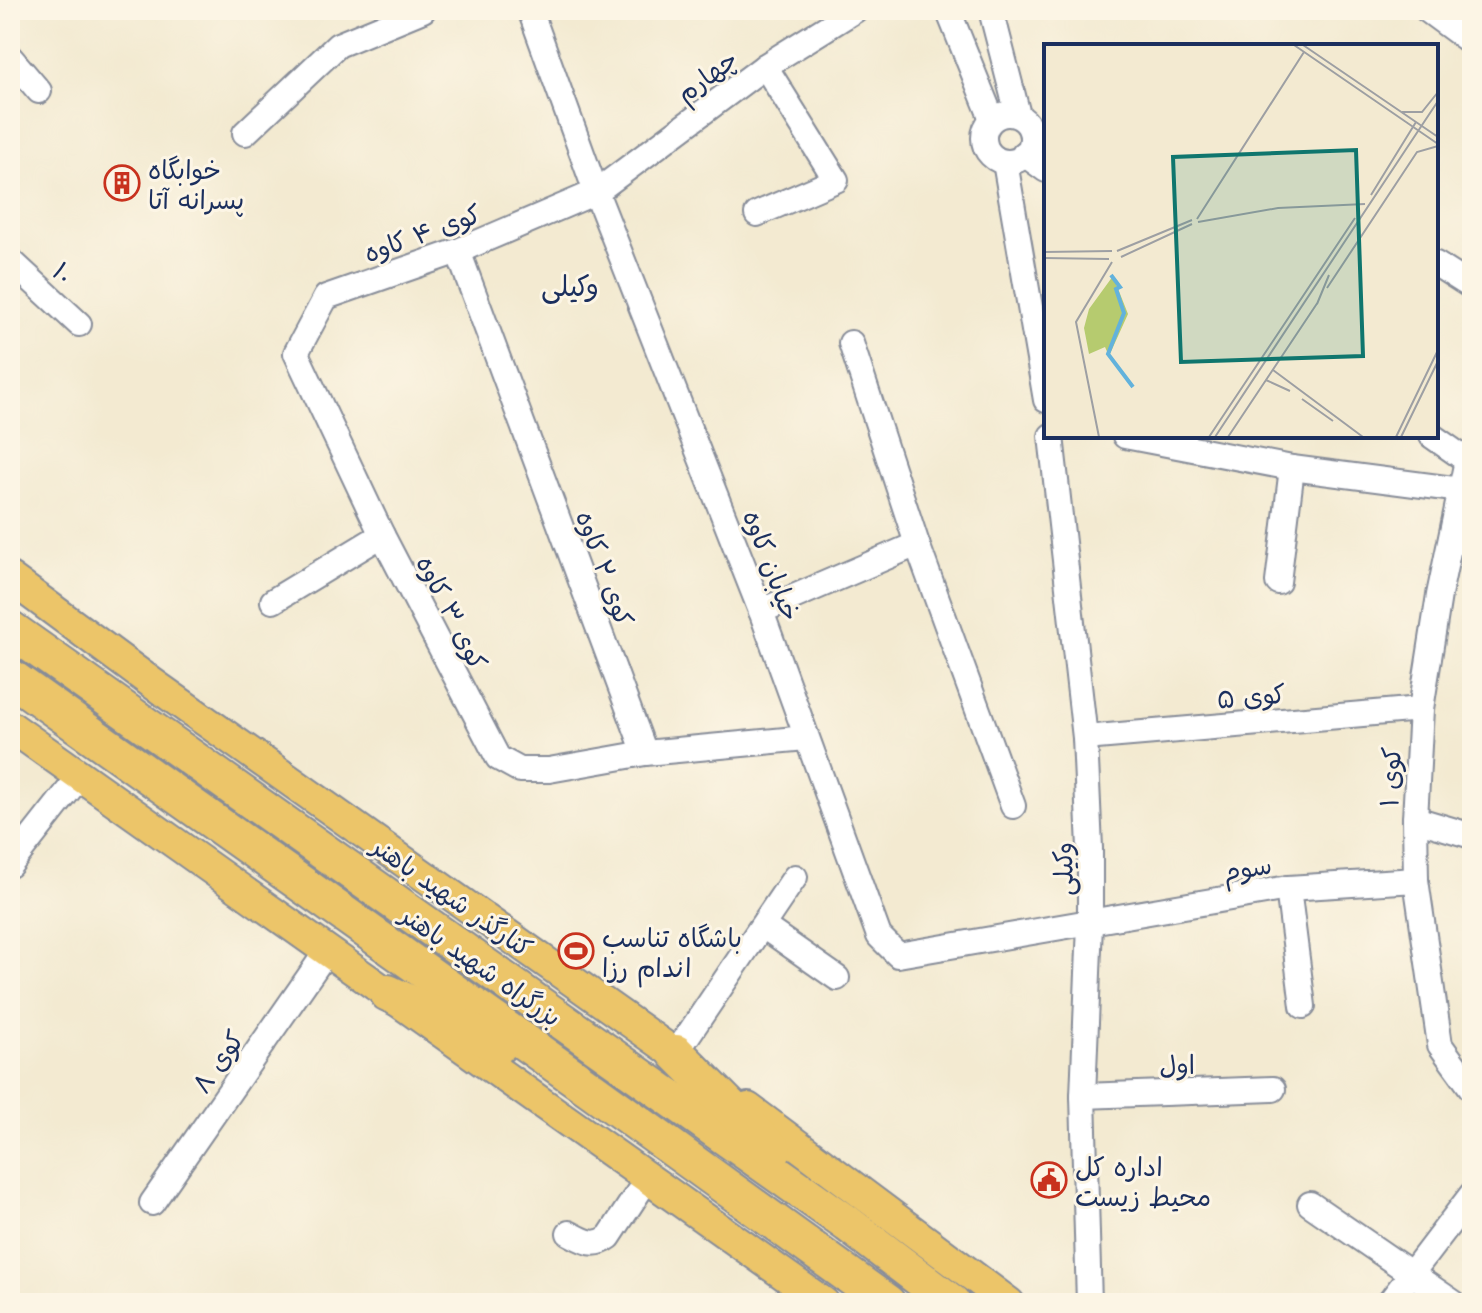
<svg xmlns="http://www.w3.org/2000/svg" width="1482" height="1313" viewBox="0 0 1482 1313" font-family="'Playpen Sans','Playpen Sans Arabic',sans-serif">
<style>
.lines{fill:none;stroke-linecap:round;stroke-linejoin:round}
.minor-casing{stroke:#878c98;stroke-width:28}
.major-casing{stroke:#878c98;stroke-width:34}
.highway-casing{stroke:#878c98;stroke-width:40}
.minor{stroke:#fff;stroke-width:24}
.major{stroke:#ecc569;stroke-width:30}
.highway{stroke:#ecc569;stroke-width:36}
.labels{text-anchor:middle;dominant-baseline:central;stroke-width:6;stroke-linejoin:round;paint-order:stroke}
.street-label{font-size:26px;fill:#1b2f5e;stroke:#fcf5e5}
.poi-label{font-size:26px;fill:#1b2f5e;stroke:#fcf5e5;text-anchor:start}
.neighbourhood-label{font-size:28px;fill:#1b2f5e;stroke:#fcf5e5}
.inset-river{fill:none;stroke:#62b2dc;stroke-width:4}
.inset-road{fill:none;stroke:#9d9fa3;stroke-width:2}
.view{fill:#0f766e;fill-opacity:0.15;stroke:#0f766e;stroke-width:4}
.inset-edge{fill:none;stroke:#1b2f5e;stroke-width:4}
</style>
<rect width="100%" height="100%" fill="#fcf5e5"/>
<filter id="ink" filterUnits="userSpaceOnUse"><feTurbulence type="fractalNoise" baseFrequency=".0125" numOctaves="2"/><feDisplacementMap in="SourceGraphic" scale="16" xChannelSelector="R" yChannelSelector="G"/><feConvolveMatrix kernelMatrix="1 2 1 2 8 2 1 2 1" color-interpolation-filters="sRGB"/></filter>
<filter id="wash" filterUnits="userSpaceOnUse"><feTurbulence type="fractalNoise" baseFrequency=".006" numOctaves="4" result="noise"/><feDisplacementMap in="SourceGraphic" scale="32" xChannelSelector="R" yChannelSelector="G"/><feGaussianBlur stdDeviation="1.8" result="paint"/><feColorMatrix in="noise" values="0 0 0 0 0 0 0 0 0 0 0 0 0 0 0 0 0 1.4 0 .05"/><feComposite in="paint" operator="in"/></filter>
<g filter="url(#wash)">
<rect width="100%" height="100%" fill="#f3ead1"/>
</g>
<g filter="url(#ink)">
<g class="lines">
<defs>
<g id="minor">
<polyline points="530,10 596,192 761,611 879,936 898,955 1288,888 1416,880"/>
<polyline points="948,10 992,119"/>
<polyline points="991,10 1018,115"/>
<polyline points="1427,10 1472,43"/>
<polyline points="10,57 39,91"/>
<circle cx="1008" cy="138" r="24"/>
<polyline points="245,133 338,45 423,10"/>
<polyline points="1024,154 1046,170"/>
<polyline points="1005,162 1046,400"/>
<polyline points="757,214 836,180 765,66"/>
<polyline points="458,251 645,753 806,738"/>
<polyline points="10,260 79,324"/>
<polyline points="1436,264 1472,287"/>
<polyline points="851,343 917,544 1013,806"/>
<polyline points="1051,436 1085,738 1090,848 1090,924 1083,1096 1089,1303"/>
<polyline points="1125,436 1292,468 1461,490"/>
<polyline points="1432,436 1472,464"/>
<polyline points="1472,454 1467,460 1439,595 1421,709 1415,819 1416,880 1440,1045 1472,1089"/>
<polyline points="1278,582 1292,468"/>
<polyline points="273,601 382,535"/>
<polyline points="761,611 917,544"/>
<polyline points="1085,738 1421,709"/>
<polyline points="645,753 549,770 520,770 498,758 382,535 296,353 326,297 458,251 596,192 765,66 855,10"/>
<polyline points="1415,819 1472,836"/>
<polyline points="10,865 80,776"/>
<polyline points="1288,888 1303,1006"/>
<polyline points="763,926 837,978"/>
<polyline points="676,1053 795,877"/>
<polyline points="1083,1096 1273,1089"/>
<polyline points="152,1203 327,951"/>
<polyline points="1310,1204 1454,1303"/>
<path d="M569,1233C584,1241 594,1248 609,1237L647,1179"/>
<polyline points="1389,1303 1472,1194"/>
</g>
<g id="major">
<polyline points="10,578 152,683 694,1067"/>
<polyline points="10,726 824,1303"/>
<polyline points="748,1108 1009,1303"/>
</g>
<g id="highway">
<polyline points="10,629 848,1224 952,1303"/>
<polyline points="10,677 592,1090 887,1303"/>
<polyline points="388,993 499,1045"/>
<polyline points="676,1053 773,1150"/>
</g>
</defs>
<use href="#minor" class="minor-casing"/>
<use href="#major" class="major-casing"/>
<use href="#highway" class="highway-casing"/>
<use href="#minor" class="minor"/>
<use href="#major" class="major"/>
<use href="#highway" class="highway"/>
</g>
</g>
<defs>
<symbol id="building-ring" viewBox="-11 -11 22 22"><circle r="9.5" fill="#fcf5e5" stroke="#c8321e" stroke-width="1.5"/><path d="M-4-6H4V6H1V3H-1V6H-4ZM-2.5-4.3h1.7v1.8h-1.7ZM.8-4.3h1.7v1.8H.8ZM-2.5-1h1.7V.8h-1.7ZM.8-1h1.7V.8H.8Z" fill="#c8321e"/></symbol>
<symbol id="stadium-ring" viewBox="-11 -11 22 22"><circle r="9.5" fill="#fcf5e5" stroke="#c8321e" stroke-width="1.5"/><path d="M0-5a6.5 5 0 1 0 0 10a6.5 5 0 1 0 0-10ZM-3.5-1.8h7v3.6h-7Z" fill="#c8321e"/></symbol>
<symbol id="civic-ring" viewBox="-11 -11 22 22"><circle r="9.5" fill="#fcf5e5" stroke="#c8321e" stroke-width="1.5"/><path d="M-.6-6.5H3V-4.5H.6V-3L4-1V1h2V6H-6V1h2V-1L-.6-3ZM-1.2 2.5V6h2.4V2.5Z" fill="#c8321e"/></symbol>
</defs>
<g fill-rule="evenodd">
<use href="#building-ring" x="102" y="163" width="40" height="40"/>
<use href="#stadium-ring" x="556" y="931" width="40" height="40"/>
<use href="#civic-ring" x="1029" y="1160" width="40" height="40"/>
</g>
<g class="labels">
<g class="street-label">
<text transform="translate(706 75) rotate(-37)">چهارم</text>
<text transform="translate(422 232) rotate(-20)">کوی ۴ کاوه</text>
<text transform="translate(64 272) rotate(43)">۱۰</text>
<text transform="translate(773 565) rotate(69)">خیابان کاوه</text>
<text transform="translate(606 568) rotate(70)">کوی ۲ کاوه</text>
<text transform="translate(453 612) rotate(63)">کوی ۳ کاوه</text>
<text transform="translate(1251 695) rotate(-5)">کوی ۵</text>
<text transform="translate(1389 777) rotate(-87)">کوی ۱</text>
<text transform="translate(1247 867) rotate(-10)">سوم</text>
<text transform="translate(1062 869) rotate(-91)">وکیلی</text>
<text transform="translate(453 896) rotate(35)">کنارگذر شهید باهنر</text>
<text transform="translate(482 965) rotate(35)">بزرگراه شهید باهنر</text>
<text transform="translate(217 1061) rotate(-55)">کوی ۸</text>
<text transform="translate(1177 1064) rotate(-2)">اول</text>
</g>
<g class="poi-label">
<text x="148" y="168">خوابگاه<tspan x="148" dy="30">پسرانه آتا</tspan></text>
<text x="602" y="936">باشگاه تناسب<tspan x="602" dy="30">اندام رزا</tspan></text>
<text x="1075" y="1165">اداره کل<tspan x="1075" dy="30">محیط زیست</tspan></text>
</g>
<g class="neighbourhood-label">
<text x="570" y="284">وکیلی</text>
</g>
</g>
<g transform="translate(1044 44)">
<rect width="394" height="394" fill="#f3ead1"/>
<path d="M69,232L84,270L65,312L61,303L45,310L40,284L45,265Z" fill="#b6cb6f"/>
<path class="inset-river" d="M67,231L76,243L72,245L80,269L64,310L89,343"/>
<path class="inset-road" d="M250,1L394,100M259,1L394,93M358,68H378L394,48M327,151L372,78M153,175L260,8M154,178L234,164L321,160M73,207L148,176M0,208L68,207M77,213L148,180M0,214L65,215M283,244L373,108L394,102M273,260L285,231M229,326L319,393M222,336L246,347M258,355L289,377M55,393L32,278L68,218M165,393L311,174M171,393L394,57M184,393L274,258M352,393L394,306M357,393L394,317"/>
<path class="view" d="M312,106L319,312L137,318L129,113Z"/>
<rect width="394" height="394" class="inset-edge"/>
</g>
<rect width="1482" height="1313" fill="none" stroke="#fcf5e5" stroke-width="40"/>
</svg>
